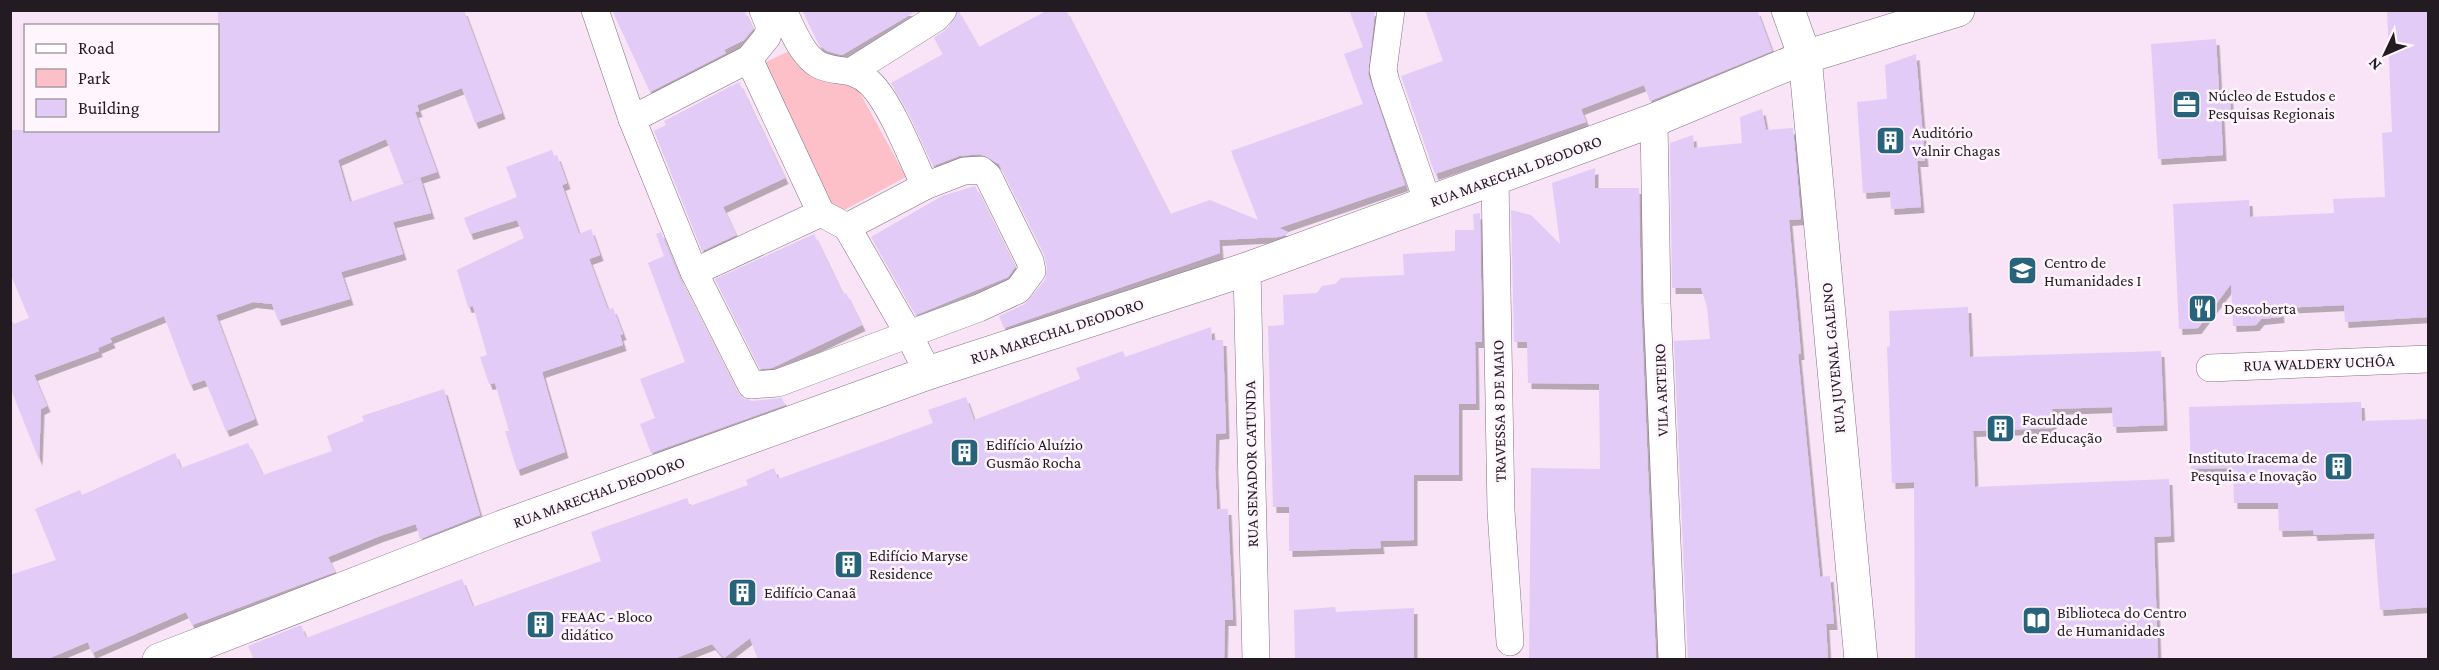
<svg xmlns="http://www.w3.org/2000/svg" width="2439" height="670" viewBox="0 0 2439 670" font-family="'Crimson Pro',serif">
<style>
.green{fill:#fec0c8}
.building{fill:#e2cbf7;filter:url(#shadow)}
.lines{fill:none;stroke-linecap:round;stroke-linejoin:round}
.street-casing{stroke:#847283;stroke-width:28}
.secondary-casing{stroke:#847283;stroke-width:34}
.street{stroke:#fff;stroke-width:27}
.secondary{stroke:#fff;stroke-width:33}
.labels{text-anchor:middle;dominant-baseline:central;stroke-width:5;stroke-linejoin:round;paint-order:stroke}
.poi-label{font-size:16px;fill:#231b22;stroke:#fef5fd;text-anchor:start}
.street-label{font-size:16px;fill:#231b22;stroke:#fef5fd}
</style>
<defs>
<filter id="shadow"><feDropShadow dx="3.5" dy="6" stdDeviation="0" flood-color="#0004"/></filter>
</defs>
<rect width="100%" height="100%" fill="#f9e3f6"/>
<polygon class="green" points="789,51 854,82 906,177 835,215 760,65"/>
<g class="building">
<polygon points="218,10 464,10 502,113 475,123 462,88 417,105 419,111 415,112 437,172 403,183 386,139 338,160 350,202 420,178 431,213 393,222 403,254 341,272 350,299 278,320 272,304 253,302 216,315 255,419 226,431 205,380 190,385 164,316 110,338 112,342 98,348 99,351 34,375 47,406 41,409 39,460 10,387 10,319 14,324 29,318 10,273 10,130 218,130"/>
<polygon points="612,10 744,10 753,29 744,40 724,50 726,53 650,92"/>
<polygon points="802,10 918,10 842,55 827,51 819,45"/>
<polygon points="958,10 979,47 1048,10 1066,10 1170,214 1210,200 1258,220 1231,151 1363,104 1344,54 1363,47 1349,10 1375,10 1368,74 1405,185 1279,228 1290,233 1279,237 1219,240 1220,253 1004,328 999,316 1025,304 1045,280 1047,268 1044,254 999,164 980,154 959,156 933,166 907,110 891,83 943,54 934,38 948,28"/>
<polygon points="1425,10 1757,10 1772,51 1650,101 1644,85 1581,109 1586,122 1435,174 1401,76 1443,61"/>
<polygon points="2387,10 2428,10 2428,317 2345,322 2344,305 2280,308 2281,317 2261,319 2256,325 2233,326 2231,284 2198,328 2179,329 2173,204 2249,200 2250,217 2334,213 2333,199 2385,197 2382,133 2392,132"/>
<polygon points="2216,39 2219,90 2229,91 2231,112 2221,113 2223,155 2158,159 2151,44"/>
<polygon points="1916,54 1925,161 1917,161 1921,207 1891,209 1890,191 1863,193 1857,102 1887,99 1885,65"/>
<polygon points="739,82 785,178 723,207 736,235 702,251 654,131 666,125 664,121"/>
<polygon points="1762,109 1766,130 1793,128 1801,219 1789,220 1801,354 1798,354 1820,577 1830,576 1834,624 1826,624 1828,660 1688,660 1674,341 1710,339 1707,307 1701,288 1672,288 1670,143 1693,135 1694,148 1742,143 1740,117"/>
<polygon points="552,150 554,156 557,155 567,183 562,185 579,234 591,229 600,255 589,259 608,310 613,308 623,334 620,335 623,345 542,372 565,452 517,470 505,431 509,431 495,383 489,384 480,357 487,355 473,306 468,307 457,270 524,238 517,220 470,234 464,218 517,197 506,167"/>
<polygon points="1595,168 1595,188 1639,188 1641,304 1656,660 1529,660 1531,468 1600,469 1599,384 1528,383 1527,342 1514,342 1511,210 1531,215 1560,244 1552,183"/>
<polygon points="975,186 1015,267 1008,277 916,315 871,237 942,196"/>
<polygon points="1480,213 1482,342 1475,342 1476,404 1459,404 1459,475 1414,475 1414,540 1380,541 1381,548 1289,551 1289,507 1273,507 1268,326 1284,325 1283,295 1317,293 1322,286 1335,284 1341,278 1404,275 1403,254 1455,251 1455,230 1474,230 1473,214"/>
<polygon points="661,232 680,279 737,392 743,398 752,401 782,398 785,405 651,453 640,424 655,418 640,379 685,362 648,263 664,256 656,234"/>
<polygon points="814,234 843,294 846,293 862,325 772,368 760,369 715,279"/>
<polygon points="1968,307 1970,357 2161,351 2164,425 2113,427 2112,407 2052,409 2053,428 1973,431 1975,487 2169,479 2171,536 2154,537 2158,660 1915,660 1914,482 1892,483 1887,347 1890,346 1889,311"/>
<polygon points="1211,327 1212,340 1223,340 1226,433 1216,434 1215,468 1217,509 1228,509 1233,620 1225,620 1224,660 758,660 750,638 724,658 712,644 671,660 254,660 248,646 301,625 306,638 462,579 473,607 601,561 591,532 687,498 690,506 748,485 746,480 774,468 778,479 884,441 933,423 928,410 966,397 974,420 1080,379 1076,368 1123,351 1125,357"/>
<polygon points="444,389 480,515 420,539 416,524 380,536 328,557 335,572 192,625 186,612 92,653 88,642 45,660 10,660 10,575 56,560 35,509 80,490 82,495 175,453 181,468 248,443 263,475 332,451 327,436 364,421 362,416"/>
<polygon points="2361,402 2362,421 2428,419 2428,607 2380,610 2374,533 2314,535 2313,530 2279,531 2278,503 2234,503 2233,468 2191,469 2189,407"/>
<polygon points="1335,607 1336,612 1414,608 1414,660 1295,660 1294,610"/>
</g>
<g class="lines">
<defs>
<g id="street">
<polyline points="595,10 632,119 694,272 751,385 778,383 979,308 1018,290 1032,271 1030,261 988,176 981,170 964,171 925,186"/>
<polyline points="763,10 770,27 767,37 749,59 821,213 847,227"/>
<path d="M783,10C791,27 802,56 819,65C836,74 851,65 870,83C891,103 912,159 925,186L847,227L908,333L928,373"/>
<polyline points="1391,10 1383,70 1386,82 1428,203"/>
<polyline points="852,71 936,18 943,10"/>
<polyline points="632,119 749,59"/>
<polyline points="1654,120 1657,304 1672,660"/>
<polyline points="1495,179 1501,511 1510,642"/>
<polyline points="1247,269 1256,660"/>
<polyline points="694,272 821,213"/>
<polyline points="2210,368 2428,359"/>
</g>
<g id="secondary">
<polyline points="1788,10 1805,57 1861,660"/>
<polyline points="159,660 502,527 928,373 1247,269 1654,120 1805,57 1958,10"/>
</g>
</defs>
<use href="#street" class="street-casing"/>
<use href="#secondary" class="secondary-casing"/>
<use href="#street" class="street"/>
<use href="#secondary" class="secondary"/>
</g>
<defs>
<symbol id="office-square" viewBox="-11 -11 22 22"><rect x="-9" y="-9" width="18" height="18" rx="4" fill="#27637b" stroke="#fef5fd"/><path d="M-6-3h4V-5.5h4V-3h4V5H-6ZM-1-4.5V-3h2v-1.5ZM-6 0V1H6V0Z" fill="#fff"/></symbol>
<symbol id="building-square" viewBox="-11 -11 22 22"><rect x="-9" y="-9" width="18" height="18" rx="4" fill="#27637b" stroke="#fef5fd"/><path d="M-4-6H4V6H1V3H-1V6H-4ZM-2.5-4.3h1.7v1.8h-1.7ZM.8-4.3h1.7v1.8H.8ZM-2.5-1h1.7V.8h-1.7ZM.8-1h1.7V.8H.8Z" fill="#fff"/></symbol>
<symbol id="university-square" viewBox="-11 -11 22 22"><rect x="-9" y="-9" width="18" height="18" rx="4" fill="#27637b" stroke="#fef5fd"/><path d="M0-5L7-2L0 1L-7-2ZM-4 1L0 2.5L4 1V4Q0 6-4 4Z" fill="#fff"/></symbol>
<symbol id="restaurant-square" viewBox="-11 -11 22 22"><rect x="-9" y="-9" width="18" height="18" rx="4" fill="#27637b" stroke="#fef5fd"/><path d="M-5-6h1v4h1v-4h1v4h1v-4h1v5L-1.5 .5V6h-2V.5L-5-1ZM5-6V6H3V1.5H1.5Q1.5-4 5-6Z" fill="#fff"/></symbol>
<symbol id="library-square" viewBox="-11 -11 22 22"><rect x="-9" y="-9" width="18" height="18" rx="4" fill="#27637b" stroke="#fef5fd"/><path d="M-6-4Q-3-5.5-.7-3.5V5Q-3 3-6 4ZM6-4Q3-5.5 .7-3.5V5Q3 3 6 4Z" fill="#fff"/></symbol>
</defs>
<g fill-rule="evenodd">
<use href="#office-square" x="2170" y="88" width="33" height="33"/>
<use href="#building-square" x="1874" y="124" width="33" height="33"/>
<use href="#university-square" x="2006" y="254" width="33" height="33"/>
<use href="#restaurant-square" x="2186" y="292" width="33" height="33"/>
<use href="#building-square" x="1984" y="412" width="33" height="33"/>
<use href="#building-square" x="948" y="436" width="33" height="33"/>
<use href="#building-square" x="2322" y="450" width="33" height="33"/>
<use href="#building-square" x="832" y="548" width="33" height="33"/>
<use href="#building-square" x="726" y="576" width="33" height="33"/>
<use href="#library-square" x="2020" y="604" width="33" height="33"/>
<use href="#building-square" x="524" y="608" width="33" height="33"/>
</g>
<g class="labels">
<g class="poi-label">
<text x="2208" y="95">Núcleo de Estudos e<tspan x="2208" dy="18">Pesquisas Regionais</tspan></text>
<text x="1912" y="132">Auditório<tspan x="1912" dy="18">Valnir Chagas</tspan></text>
<text x="2044" y="262">Centro de<tspan x="2044" dy="18">Humanidades I</tspan></text>
<text x="2224" y="308">Descoberta</text>
<text x="2022" y="419">Faculdade<tspan x="2022" dy="18">de Educação</tspan></text>
<text x="986" y="444">Edifício Aluízio<tspan x="986" dy="18">Gusmão Rocha</tspan></text>
<text x="2317" y="457" text-anchor="end">Instituto Iracema de<tspan x="2317" dy="18">Pesquisa e Inovação</tspan></text>
<text x="869" y="555">Edifício Maryse<tspan x="869" dy="18">Residence</tspan></text>
<text x="764" y="592">Edifício Canaã</text>
<text x="2057" y="612">Biblioteca do Centro<tspan x="2057" dy="18">de Humanidades</tspan></text>
<text x="561" y="616">FEAAC - Bloco<tspan x="561" dy="18">didático</tspan></text>
</g>
<g class="street-label">
<text transform="translate(1516 171) rotate(-20)">RUA MARECHAL DEODORO</text>
<text transform="translate(1057 331) rotate(-18)">RUA MARECHAL DEODORO</text>
<text transform="translate(1833 358) rotate(-95)">RUA JUVENAL GALENO</text>
<text transform="translate(2319 363) rotate(-2)">RUA WALDERY UCHÔA</text>
<text transform="translate(1661 390) rotate(-92)">VILA ARTEIRO</text>
<text transform="translate(1499 411) rotate(-91)">TRAVESSA 8 DE MAIO</text>
<text transform="translate(1251 464) rotate(-91)">RUA SENADOR CATUNDA</text>
<text transform="translate(599 492) rotate(-20)">RUA MARECHAL DEODORO</text>
</g>
</g>
<rect width="2439" height="670" fill="none" stroke="#231b22" stroke-width="24"/>
<rect x="24" y="24" width="195" height="108" fill="#fef5fd" stroke="#a69ea5" stroke-width="1.5"/>
<rect x="36" y="44" width="30" height="9" fill="#ffffff" stroke="#a69ea5" stroke-width="1.5"/>
<text x="78" y="54" font-size="18" fill="#231b22">Road</text>
<rect x="36" y="69" width="30" height="18" fill="#fec0c8" stroke="#a69ea5" stroke-width="1.5"/>
<text x="78" y="84" font-size="18" fill="#231b22">Park</text>
<rect x="36" y="99" width="30" height="18" fill="#e2cbf7" stroke="#a69ea5" stroke-width="1.5"/>
<text x="78" y="114" font-size="18" fill="#231b22">Building</text>
<g transform="translate(2385 54) rotate(226)" stroke="#fef5fd" stroke-width="4.5" paint-order="stroke">
<path d="M0-4.5L10 22L0 15L-10 22Z" fill="#231b22"/>
<text y="-9" font-size="16" font-weight="bold" text-anchor="middle" fill="#231b22">N</text>
</g>
</svg>
